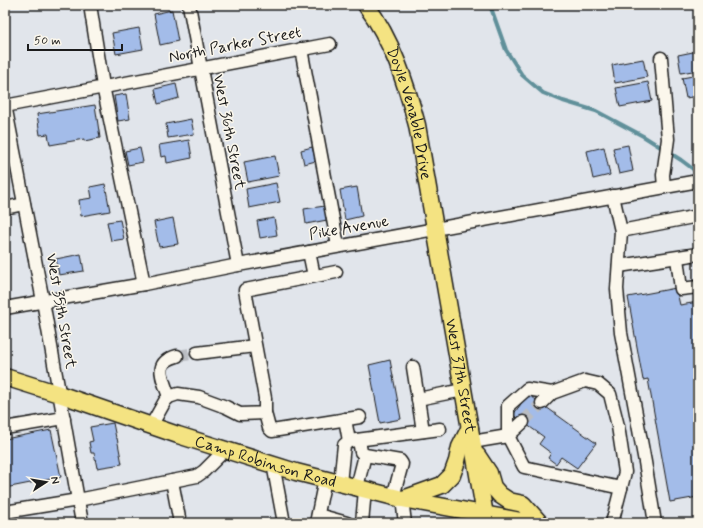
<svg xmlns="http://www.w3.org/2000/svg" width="703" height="528" viewBox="0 0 703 528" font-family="Mynerve,sans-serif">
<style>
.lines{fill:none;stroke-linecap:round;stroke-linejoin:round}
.stream{stroke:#61909a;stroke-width:4}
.building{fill:#a3bce9;stroke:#1c1c1c}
.minor-tunnel{stroke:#babdc2;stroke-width:12;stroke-dasharray:12 6;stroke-linecap:butt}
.minor-casing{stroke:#1c1c1c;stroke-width:15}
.major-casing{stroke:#1c1c1c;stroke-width:19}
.minor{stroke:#fbf7ec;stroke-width:12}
.major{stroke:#f4e382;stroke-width:16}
.labels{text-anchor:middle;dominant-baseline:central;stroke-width:3;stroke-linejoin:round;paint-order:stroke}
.street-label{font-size:16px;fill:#1c1c1c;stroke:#fbf7ec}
</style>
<rect width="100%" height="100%" fill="#e1e5eb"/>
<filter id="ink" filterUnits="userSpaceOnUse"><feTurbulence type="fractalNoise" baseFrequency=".025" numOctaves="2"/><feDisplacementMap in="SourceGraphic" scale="8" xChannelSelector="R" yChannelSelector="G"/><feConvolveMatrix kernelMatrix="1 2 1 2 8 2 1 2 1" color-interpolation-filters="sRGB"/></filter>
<g filter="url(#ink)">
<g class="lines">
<polyline class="stream" points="490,5 506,50 522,75 543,93 563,101 596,111 643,136 681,160 693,169 698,177"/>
</g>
<g class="building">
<polygon points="172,10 178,41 160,45 154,14"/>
<polygon points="139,28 143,49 116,54 112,33"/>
<polygon points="698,51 698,70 681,73 678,55"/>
<polygon points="643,59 647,77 615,83 612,65"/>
<polygon points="698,75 698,96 686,98 682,78"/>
<polygon points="648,82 652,101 620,107 616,88"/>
<polygon points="176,84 179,98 158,104 155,89"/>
<polygon points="126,94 130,119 118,121 114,96"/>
<polygon points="95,105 100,138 84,141 84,139 50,145 48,134 40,135 37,114"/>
<polygon points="191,119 194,134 168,138 166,124"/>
<polygon points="189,140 192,158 167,163 166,156 161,157 159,145"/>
<polygon points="628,145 633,171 619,174 613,148"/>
<polygon points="312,147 316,161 304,164 301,150"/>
<polygon points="604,147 610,175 593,179 587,151"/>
<polygon points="140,148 143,162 128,165 125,151"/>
<polygon points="275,156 279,176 248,182 244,162"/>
<polygon points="276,183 280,202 249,208 246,189"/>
<polygon points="105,184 110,211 81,216 79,200 92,198 90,187"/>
<polygon points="357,187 362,216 345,220 340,190"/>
<polygon points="325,206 327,220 306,224 304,209"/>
<polygon points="173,218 178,244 159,247 154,222"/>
<polygon points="274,218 277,235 260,238 257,221"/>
<polygon points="120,220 124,239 111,241 107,222"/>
<polygon points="81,254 84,271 59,275 56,259"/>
<polygon points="676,288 680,305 698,302 698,497 670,502 648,379 643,380 628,297"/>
<polygon points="390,360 401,419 380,423 369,365"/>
<polygon points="528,394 596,443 577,468 561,457 556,464 548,458 551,453 539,444 544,437 513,415"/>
<polygon points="113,423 116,438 117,438 122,464 97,468 94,453 91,453 89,442 93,441 90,427"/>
<polygon points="51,430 61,477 5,488 5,439"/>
</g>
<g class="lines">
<g class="minor-tunnel">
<polyline points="177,356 197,353"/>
<polyline points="523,422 542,403"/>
</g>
<defs>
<g id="minor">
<polyline points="90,5 103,86 144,284"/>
<polyline points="189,5 238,265"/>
<polyline points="301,49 338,246"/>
<polyline points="661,58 668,139 663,175 664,187"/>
<polyline points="5,105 43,301 82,523"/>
<polyline points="5,106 330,44"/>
<polyline points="613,196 621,231 617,289 621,333 645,462 655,523"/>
<polyline points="5,208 24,204"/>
<polyline points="621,231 698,216"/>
<polyline points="309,252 314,276"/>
<polyline points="677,258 681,289 698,287"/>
<polyline points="619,266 698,254"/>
<polyline points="5,308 144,284 238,265 698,181"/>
<polyline points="197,353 255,346"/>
<polyline points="413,367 423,431"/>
<path d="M169,397C163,378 152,363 177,356"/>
<polyline points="418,399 463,390"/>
<polyline points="265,413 269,428 272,431 360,417"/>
<polyline points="345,419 349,441"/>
<polyline points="151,426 165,401 169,397 178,394 199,397 226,407 240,414 265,413 265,398 245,290 336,272"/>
<polyline points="5,428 64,418"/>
<polyline points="508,436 508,406 527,389 552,393"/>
<polyline points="508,436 523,422"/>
<polyline points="359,440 361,452 365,455 400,461 402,464 393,497"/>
<polyline points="472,442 508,436 524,467 621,488 625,472 618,426 610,394 598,384 585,381 552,393 542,403"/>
<polyline points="273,464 284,523"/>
<polyline points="172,481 180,523"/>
<polyline points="340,483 344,445 349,441 440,429"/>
<polyline points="357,487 365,455"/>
<polyline points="402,499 405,523"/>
<polyline points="5,512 78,500 197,476 204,471 225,450"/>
<polyline points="318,515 347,523"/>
<polyline points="316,523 325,479"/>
<polyline points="362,523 365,490"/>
<polyline points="612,523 621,488"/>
</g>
<g id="major">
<path id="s1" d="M366,5C392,40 406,83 417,125L485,515"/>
<path id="s2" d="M5,377L59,394L178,435L296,472L402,499L532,523"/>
<polyline points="477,455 489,473 493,487 500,495 509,501 523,504 540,523"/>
<polyline points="403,499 442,485 452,475 457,461 460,447 470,427"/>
</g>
</defs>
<use href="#minor" class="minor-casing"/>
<use href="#major" class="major-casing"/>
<use href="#minor" class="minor"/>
<use href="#major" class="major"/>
</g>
</g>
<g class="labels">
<g class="street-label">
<text transform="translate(235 45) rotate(-11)">North Parker Street</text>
<text stroke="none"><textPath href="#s1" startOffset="118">Doyle Venable Drive</textPath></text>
<text transform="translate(229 132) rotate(79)">West 36th Street</text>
<text transform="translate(349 228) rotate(-10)">Pike Avenue</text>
<text transform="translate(61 311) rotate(80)">West 35th Street</text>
<text stroke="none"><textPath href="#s1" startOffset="386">West 37th Street</textPath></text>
<text stroke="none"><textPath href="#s2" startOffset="274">Camp Robinson Road</textPath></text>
</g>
</g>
<rect width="703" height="528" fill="none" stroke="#fbf7ec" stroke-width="20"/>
<rect x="10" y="10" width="683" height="508" fill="none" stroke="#1c1c1c" stroke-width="1.5" filter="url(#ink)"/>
<g transform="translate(46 482) rotate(78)" stroke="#fbf7ec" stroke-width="3" paint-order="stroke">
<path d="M0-3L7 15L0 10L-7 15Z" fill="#1c1c1c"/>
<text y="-6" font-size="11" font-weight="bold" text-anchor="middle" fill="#1c1c1c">N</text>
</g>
<path d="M28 44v6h94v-6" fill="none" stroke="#1c1c1c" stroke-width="2"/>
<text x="34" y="44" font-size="12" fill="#1c1c1c" stroke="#fbf7ec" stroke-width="3" paint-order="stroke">50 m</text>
</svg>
